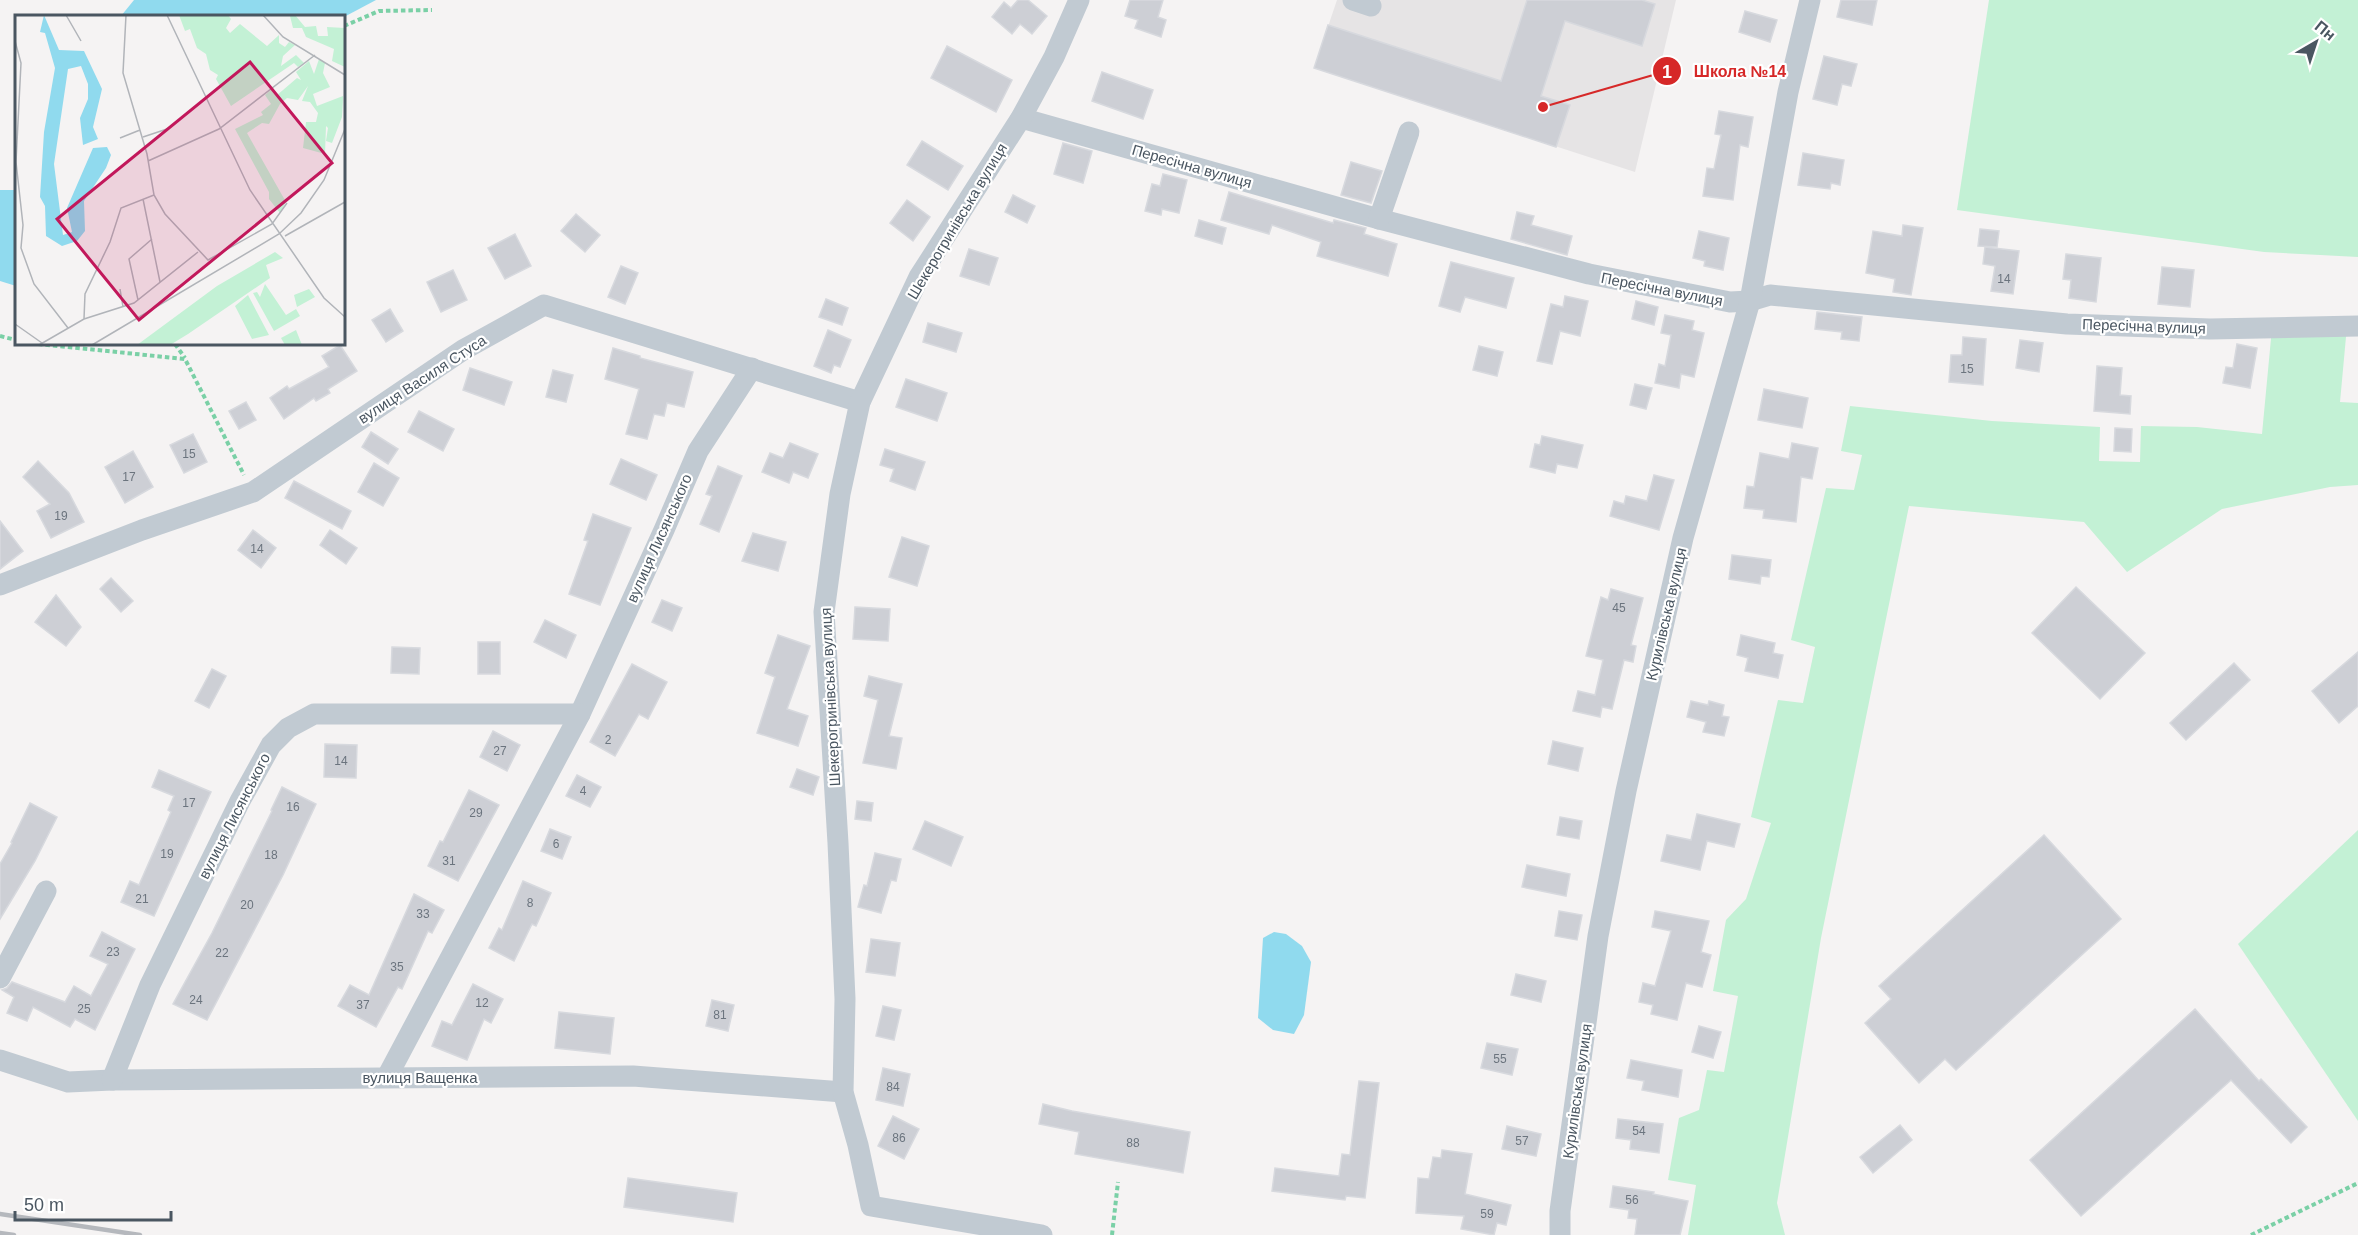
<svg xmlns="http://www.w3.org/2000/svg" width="2358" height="1235" viewBox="0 0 2358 1235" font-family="Arial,sans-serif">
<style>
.education{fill:#e6e4e5}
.green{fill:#c3f1d5}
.water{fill:#90daee}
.building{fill:#cdcfd5;stroke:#d7d9de;stroke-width:1.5}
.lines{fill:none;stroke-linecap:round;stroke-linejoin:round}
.path{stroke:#7ad0a6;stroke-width:4;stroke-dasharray:4.5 3;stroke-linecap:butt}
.minor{stroke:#c1cad2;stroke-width:21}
.rail{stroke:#b5b8bd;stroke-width:4.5}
.labels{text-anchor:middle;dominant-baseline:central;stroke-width:4.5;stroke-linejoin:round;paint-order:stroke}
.number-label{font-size:12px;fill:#6b747e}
.street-label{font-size:15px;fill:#4a5661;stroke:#fff}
.inset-road{fill:none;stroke:#b1b4b9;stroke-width:1.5}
.view{fill:#c2185b;fill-opacity:0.15;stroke:#c2185b;stroke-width:3}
.inset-edge{fill:none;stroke:#4a5661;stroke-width:3}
.leader{fill:none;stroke:#d62828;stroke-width:2}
.callout-dot{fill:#d62828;stroke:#fff;stroke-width:2}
.mark-label{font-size:18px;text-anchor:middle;font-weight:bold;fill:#fff}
.callout-label{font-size:16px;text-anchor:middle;font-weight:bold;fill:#d62828;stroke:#fff;stroke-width:4.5;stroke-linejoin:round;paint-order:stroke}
</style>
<rect width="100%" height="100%" fill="#f5f3f3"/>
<polygon class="education" points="1337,0 1676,0 1635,172 1314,68"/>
<g class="green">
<polygon points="1989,0 2358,0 2358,257 2264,252 1957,210"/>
<polygon points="2347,326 2340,402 2358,403 2358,485 2330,487 2222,509 2127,572 2084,522 1909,506 1821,938 1777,1203 1785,1235 1688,1235 1696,1185 1668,1180 1679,1118 1699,1110 1707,1070 1724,1072 1738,996 1713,991 1726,920 1746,899 1771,823 1751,817 1778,700 1803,703 1815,647 1791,640 1826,488 1854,490 1862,455 1841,451 1850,406 1992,421 2100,427 2099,461 2140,462 2141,426 2197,427 2262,434 2272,328"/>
<polygon points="2358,830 2358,1121 2238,944"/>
</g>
<g class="water">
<polygon points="134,0 376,0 344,17 121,16"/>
<polygon points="0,190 16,190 16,286 0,281"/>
<polygon points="1274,932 1286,934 1302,946 1311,962 1304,1015 1294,1034 1273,1030 1258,1018 1263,938"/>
</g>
<g class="building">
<polygon points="1018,0 1028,0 1047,16 1032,34 1020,24 1012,34 992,17 1004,2 1011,8"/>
<polygon points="1130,0 1163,0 1158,17 1166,20 1161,37 1135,28 1138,20 1125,16"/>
<polygon points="1527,0 1642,0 1655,4 1642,46 1565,21 1541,96 1570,105 1556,147 1314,68 1328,25 1501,81"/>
<polygon points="1841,0 1877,0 1872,25 1837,17"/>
<polygon points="1745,11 1777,20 1770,42 1739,32"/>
<polygon points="947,46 1012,80 996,112 931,78"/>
<polygon points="1824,56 1857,64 1851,86 1842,84 1837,105 1813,99"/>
<polygon points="1102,72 1153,90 1143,119 1092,101"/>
<polygon points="1719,111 1753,117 1748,147 1740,145 1733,200 1703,196 1707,168 1714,169 1721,135 1715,134"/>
<polygon points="922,141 963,166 948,190 907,165"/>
<polygon points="1063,143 1092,151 1083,183 1054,174"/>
<polygon points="1803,153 1844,160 1840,185 1831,183 1830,189 1798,185"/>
<polygon points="1351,162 1382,171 1371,203 1341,195"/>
<polygon points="1163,174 1187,180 1179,213 1162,209 1161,215 1145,211 1152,184 1160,186"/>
<polygon points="1229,192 1333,223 1334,220 1366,228 1364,234 1397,244 1388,276 1317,256 1321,242 1272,225 1269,234 1221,220"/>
<polygon points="1013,195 1035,206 1027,223 1005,212"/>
<polygon points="907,200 930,217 913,241 890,223"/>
<polygon points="1517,212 1534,216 1531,225 1572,236 1567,255 1511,239"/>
<polygon points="576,214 600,235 585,252 561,231"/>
<polygon points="1199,220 1226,228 1222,244 1195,236"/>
<polygon points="1903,225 1923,228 1911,295 1893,292 1895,279 1866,273 1873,231 1902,236"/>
<polygon points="1980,229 1999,231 1997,247 1978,246"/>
<polygon points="1699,231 1729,238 1723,270 1704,266 1705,261 1693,258"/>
<polygon points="515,234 531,266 505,279 488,248"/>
<polygon points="1985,247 2019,251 2013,294 1991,291 1995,266 1983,264"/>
<polygon points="969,249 998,258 989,285 960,276"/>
<polygon points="2066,254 2101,258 2096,302 2069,298 2071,280 2063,279"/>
<polygon points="1451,262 1514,278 1506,308 1465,297 1460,312 1439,306"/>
<polygon points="621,266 638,273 625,304 608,297"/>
<polygon points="2162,267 2194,270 2190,307 2158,304"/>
<polygon points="453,270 467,300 441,312 427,282"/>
<polygon points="1565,296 1588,301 1580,336 1560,331 1552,364 1537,361 1551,304 1563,307"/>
<polygon points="826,299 848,308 842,325 819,317"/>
<polygon points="1636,301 1658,307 1654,325 1632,319"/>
<polygon points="390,309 403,331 386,342 372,320"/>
<polygon points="1817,312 1862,317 1859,341 1841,339 1842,332 1815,329"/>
<polygon points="1665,315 1694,321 1692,330 1704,333 1694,377 1681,374 1679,388 1655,383 1659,364 1665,366 1671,335 1661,333"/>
<polygon points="928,323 962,333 956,352 923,342"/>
<polygon points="828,330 851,340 840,367 834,365 831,373 814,366"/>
<polygon points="1963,337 1986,339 1983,385 1949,382 1951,355 1962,355"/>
<polygon points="2020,340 2043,343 2039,372 2016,368"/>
<polygon points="2237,344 2257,348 2250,388 2223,383 2226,367 2233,368"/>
<polygon points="340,345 357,371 328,389 330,393 316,401 314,398 284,419 270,398 287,386 289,389 329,367 322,356"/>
<polygon points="1479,346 1503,352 1497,376 1473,370"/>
<polygon points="613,348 640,356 640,358 693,372 684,407 667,403 664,416 654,414 647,439 626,434 639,389 605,379"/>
<polygon points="2097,366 2122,368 2120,395 2131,396 2130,414 2094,411"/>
<polygon points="470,368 512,382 504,405 463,390"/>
<polygon points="553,370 573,375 566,402 546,397"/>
<polygon points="906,379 947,393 937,421 896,407"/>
<polygon points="1635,384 1652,388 1646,409 1630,405"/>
<polygon points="1764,389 1808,398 1802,428 1758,420"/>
<polygon points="246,402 256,420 239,429 229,411"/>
<polygon points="419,411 454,429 443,451 408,432"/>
<polygon points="2115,428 2132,429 2131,452 2114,451"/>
<polygon points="371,432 398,449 388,464 362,447"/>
<polygon points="193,434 207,462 184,473 170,445"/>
<polygon points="1542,436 1583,445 1577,468 1557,464 1555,473 1530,467 1535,444 1540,445"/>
<polygon points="790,443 818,454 808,478 793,472 789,483 762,472 770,453 783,458"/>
<polygon points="1792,443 1818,448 1812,479 1801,477 1796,522 1763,518 1764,510 1744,508 1747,486 1754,487 1760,453 1789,459"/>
<polygon points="885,449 925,462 915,490 890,481 894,469 880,465"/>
<polygon points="133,451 153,487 125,503 105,467"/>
<polygon points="621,459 657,475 646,500 610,484"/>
<polygon points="38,461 69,493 84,522 51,538 37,511 50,504 23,477"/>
<polygon points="374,463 399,478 383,506 358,492"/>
<polygon points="718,466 742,476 719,532 700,524 712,496 706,494"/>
<polygon points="1654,475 1674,480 1659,530 1610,516 1614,501 1624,504 1626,496 1647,501"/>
<polygon points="294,481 351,511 342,529 285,498"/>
<polygon points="593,514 631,528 600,605 569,594 588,541 584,540"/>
<polygon points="0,521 23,551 0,569"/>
<polygon points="253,530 276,548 261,568 238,550"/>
<polygon points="330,530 357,548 346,564 320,545"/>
<polygon points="753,533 786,542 778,571 742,561"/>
<polygon points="902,537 929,546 917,586 889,577"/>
<polygon points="1732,555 1771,560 1769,577 1761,576 1760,584 1729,579"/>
<polygon points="111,578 133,601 121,612 100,589"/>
<polygon points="2076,587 2145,653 2100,699 2032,633"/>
<polygon points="1611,589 1643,598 1631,645 1636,646 1633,662 1624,660 1612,709 1602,707 1600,717 1573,711 1578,691 1595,695 1603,660 1586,656 1601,597 1608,600"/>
<polygon points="56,595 81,627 66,646 35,622"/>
<polygon points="662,600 682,608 672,631 652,622"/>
<polygon points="855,607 890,609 888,641 853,639"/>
<polygon points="545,620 576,635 566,658 534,642"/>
<polygon points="778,635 810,646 787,709 808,716 798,746 757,733 775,677 765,673"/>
<polygon points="1741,635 1775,643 1773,653 1783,655 1778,678 1745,671 1748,658 1737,655"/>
<rect x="478" y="642" width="22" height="32"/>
<polygon points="392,647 420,648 419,674 391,673"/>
<polygon points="2358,652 2358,706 2339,723 2312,691"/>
<polygon points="2234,663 2250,680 2186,740 2170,723"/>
<polygon points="632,664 667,682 648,719 639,714 615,756 590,742"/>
<polygon points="212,669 226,676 209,708 195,701"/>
<polygon points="869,676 902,684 889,736 902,738 896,769 863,763 878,700 864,696"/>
<polygon points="1691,701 1708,705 1709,701 1724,705 1722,716 1729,717 1724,736 1703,732 1706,722 1687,717"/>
<polygon points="493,731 520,745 507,771 480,757"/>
<polygon points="1553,741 1583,748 1578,771 1548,764"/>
<polygon points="325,744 357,745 356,778 324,777"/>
<polygon points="797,769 819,777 813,795 790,787"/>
<polygon points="159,770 211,792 154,916 121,902 130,881 139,885 171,812 168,810 174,796 152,787"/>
<polygon points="577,775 601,787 590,807 566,796"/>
<polygon points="282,787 316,804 283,875 207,1020 173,1004 212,933 272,811 271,810"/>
<polygon points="469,790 499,805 458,881 428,866 440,841 443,842"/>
<polygon points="857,801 873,803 871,821 855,819"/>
<polygon points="30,803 57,817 35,861 0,919 0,864 12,843 11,842"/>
<polygon points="1697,814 1740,824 1734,847 1707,841 1700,870 1661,861 1667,835 1691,840"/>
<polygon points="1560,817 1582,821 1579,839 1557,835"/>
<polygon points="925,821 963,837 951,866 913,849"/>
<polygon points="550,829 571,837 562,859 541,851"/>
<polygon points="2044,835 2121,919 1956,1070 1945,1059 1919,1083 1865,1023 1891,999 1879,986"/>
<polygon points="875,853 901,859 896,881 891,880 881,913 858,907 864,885 867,886"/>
<polygon points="1527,865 1570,874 1566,896 1522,887"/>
<polygon points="523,881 551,893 536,926 532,924 514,961 489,948 499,928 502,930"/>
<polygon points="414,894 444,910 432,933 428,931 402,989 398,987 376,1027 338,1006 350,985 369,995"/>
<polygon points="1559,911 1582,915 1577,940 1555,936"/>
<polygon points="1655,911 1709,921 1701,952 1711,955 1702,987 1686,983 1677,1020 1651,1014 1653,1005 1639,1002 1643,983 1655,986 1671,931 1652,927"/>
<polygon points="102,932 135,949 95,1030 75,1019 70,1027 33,1007 27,1021 7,1013 14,997 2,990 7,988 12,982 65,1002 74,986 91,996 108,964 90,956"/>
<polygon points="871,939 900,943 895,976 866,972"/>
<polygon points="1516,974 1546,981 1541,1002 1511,995"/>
<polygon points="473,984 503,999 491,1023 484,1019 467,1060 432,1046 442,1021 452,1025"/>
<polygon points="712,1000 734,1005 728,1031 706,1026"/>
<polygon points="883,1006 901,1010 894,1040 876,1036"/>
<polygon points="2195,1009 2259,1081 2261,1079 2307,1127 2291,1143 2231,1080 2081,1216 2030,1160"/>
<polygon points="559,1012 614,1018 610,1054 555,1048"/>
<polygon points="1699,1026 1721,1032 1713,1058 1692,1052"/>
<polygon points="1487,1043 1518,1049 1512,1075 1481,1068"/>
<polygon points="1631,1060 1682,1070 1678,1097 1642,1090 1644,1081 1627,1078"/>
<polygon points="883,1068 910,1074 903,1106 876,1100"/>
<polygon points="1359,1081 1379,1083 1365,1198 1346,1196 1345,1200 1272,1191 1275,1168 1339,1176 1342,1154 1350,1155"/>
<polygon points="1043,1104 1072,1111 1190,1132 1183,1173 1075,1154 1079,1132 1039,1124"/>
<polygon points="893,1116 919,1129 904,1159 878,1146"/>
<polygon points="1618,1119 1663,1124 1659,1153 1630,1149 1631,1140 1616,1138"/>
<polygon points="1900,1125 1912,1140 1873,1173 1860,1157"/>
<polygon points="1507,1126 1541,1134 1536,1156 1502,1149"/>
<polygon points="1442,1150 1472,1154 1465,1194 1511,1205 1506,1225 1497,1223 1494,1235 1461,1229 1464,1216 1416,1213 1418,1178 1429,1179 1433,1157 1441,1158"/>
<polygon points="628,1178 737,1193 733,1222 624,1207"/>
<polygon points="1613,1186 1654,1192 1653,1194 1688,1201 1680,1235 1635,1235 1637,1219 1628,1218 1629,1210 1610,1207"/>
</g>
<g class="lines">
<g class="path">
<polyline points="344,26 379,11 432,10"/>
<polyline points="0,336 16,340"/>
<polyline points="38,344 185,359 244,475"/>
<polyline points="175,344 185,358"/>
<polyline points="1112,1235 1118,1182"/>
<polyline points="2251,1235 2358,1183"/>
</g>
<g class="minor">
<polyline points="1353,0 1371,6"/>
<polyline points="1021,118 1379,219 1589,274 1730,302 1750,301 1770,295 2067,324 2210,329 2358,326"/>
<polyline points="1379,219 1409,132"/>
<polyline points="0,585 142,530 253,492 463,350 544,305 860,402"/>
<polyline points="0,978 46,891"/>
<polyline points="0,1060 68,1082 112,1080 633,1076 843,1092"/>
<polyline points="387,1077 580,714 664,530 698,451 752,368"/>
<polyline points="112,1080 150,985 240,801 271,745 288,728 314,714 580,714"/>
<polyline points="1042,1235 871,1206 858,1145 843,1092 845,999 838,843 824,612 840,494 860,402 919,277 1021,118 1054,57 1079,0"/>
<polyline points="1560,1235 1560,1211 1598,936 1626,791 1683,538 1750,301 1788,92 1810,0"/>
</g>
<g class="rail">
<polyline points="0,1214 140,1235"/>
<polyline points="0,1233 14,1235"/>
</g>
</g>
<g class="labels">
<g class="number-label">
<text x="2004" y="279">14</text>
<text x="1967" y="369">15</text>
<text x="189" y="454">15</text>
<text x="129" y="477">17</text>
<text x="61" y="516">19</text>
<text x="257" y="549">14</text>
<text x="1619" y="608">45</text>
<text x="608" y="740">2</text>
<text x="500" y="751">27</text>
<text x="341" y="761">14</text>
<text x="583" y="791">4</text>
<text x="189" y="803">17</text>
<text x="293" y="807">16</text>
<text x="476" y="813">29</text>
<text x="556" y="844">6</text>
<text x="167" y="854">19</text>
<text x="271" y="855">18</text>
<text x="449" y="861">31</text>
<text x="142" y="899">21</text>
<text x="530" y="903">8</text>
<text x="247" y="905">20</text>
<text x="423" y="914">33</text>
<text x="113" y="952">23</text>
<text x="222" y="953">22</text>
<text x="397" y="967">35</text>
<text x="196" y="1000">24</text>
<text x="482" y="1003">12</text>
<text x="363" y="1005">37</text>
<text x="84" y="1009">25</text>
<text x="720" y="1015">81</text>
<text x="1500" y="1059">55</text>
<text x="893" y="1087">84</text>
<text x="1639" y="1131">54</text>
<text x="899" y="1138">86</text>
<text x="1522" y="1141">57</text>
<text x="1133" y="1143">88</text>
<text x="1632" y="1200">56</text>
<text x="1487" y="1214">59</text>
</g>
<g class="street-label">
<text transform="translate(1192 166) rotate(16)">Пересічна вулиця</text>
<text transform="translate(957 221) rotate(-59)">Шекерогринівська вулиця</text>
<text transform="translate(1662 289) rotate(11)">Пересічна вулиця</text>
<text transform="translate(2144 326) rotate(2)">Пересічна вулиця</text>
<text transform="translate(422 379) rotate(-33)">вулиця Василя Стуса</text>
<text transform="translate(659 538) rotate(-66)">вулиця Лисянського</text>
<text transform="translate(1666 614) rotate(-77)">Курилівська вулиця</text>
<text transform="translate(830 697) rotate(-93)">Шекерогринівська вулиця</text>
<text transform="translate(234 816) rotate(-63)">вулиця Лисянського</text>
<text x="420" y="1077">вулиця Ващенка</text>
<text transform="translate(1577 1091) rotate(-82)">Курилівська вулиця</text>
</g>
</g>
<g transform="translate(15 15)">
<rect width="330" height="330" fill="#f5f3f3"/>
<path d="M164,0H213L216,4L211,13L215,18L225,9L252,31L264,20V28L270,32L274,27L280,30L268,41L266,51L281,40L289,48L283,52L279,48L216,91L201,64L203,60L195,55L191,39L182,33L175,14L170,16ZM266,0H280L290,12L301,11L303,21H313L312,12L330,13V52L317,46L319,34L291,22L287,13H278L275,1ZM304,44L310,48L308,58L315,72L298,79L302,91L328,81V84L327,102L317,128L311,126L313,113L311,111L310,139L288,133L291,107H301L303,98L295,87L287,86L293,71L283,85L272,83L265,89L254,109L247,108L232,118L271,187L265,198L254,184V177L220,114L248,100L246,97L256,89L250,80L256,75L261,81L282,63L286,65L281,57L294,46L299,59ZM260,237L268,243L251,250L255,263L173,319L155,330H122L202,271ZM250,269L271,300L281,294L285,301L259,316L238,278L242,277L245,282ZM294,274L300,282L282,292L279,280ZM233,280L254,320L237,324L220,291ZM281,315L287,330H270L266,323Z" fill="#c3f1d5"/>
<path d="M29,0L44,35L69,36L87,74L78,112L83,124L68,130L65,103L73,84V69L66,51L53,54L39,149L48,220L57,217L52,193L78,133L92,132L96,140L91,153L69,186L70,216L62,226L47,231L31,221L30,191L25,182L29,117L40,53L30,18L25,17Z" fill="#90daee"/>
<path class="inset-road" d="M51,0L66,26M111,0L108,58L132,139L139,180L150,199L193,245L257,209L272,188M152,0L235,175L309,283L330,302M248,0L268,22L330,60M0,26L6,48L1,147L8,210L6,233L19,269L53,313M128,122L155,113M105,123L125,115M133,146L204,114L300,40M128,184L145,267M270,221L330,187M105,274L108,292M123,285L114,244L137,224M69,304L70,279L95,227L106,193L139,180M0,309L27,328M24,330L69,304L119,288L183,237M77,330L264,219L286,198L309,165L330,114"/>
<path class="view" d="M235,47L317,148L124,305L42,204Z"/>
<rect width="330" height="330" class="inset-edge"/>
</g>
<path class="leader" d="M1543 107L1667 71"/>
<g class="callout-dot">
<circle cx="1543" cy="107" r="6"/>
<circle cx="1667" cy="71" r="15"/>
</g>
<g class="mark-label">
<text x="1667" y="78">1</text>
</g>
<g class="callout-label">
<text x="1740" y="77">Школа №14</text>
</g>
<g transform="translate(2316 42) rotate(39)" stroke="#ffffff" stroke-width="4.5" paint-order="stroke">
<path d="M0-4.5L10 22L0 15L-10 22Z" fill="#4a5661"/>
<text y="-9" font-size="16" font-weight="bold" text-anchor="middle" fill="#4a5661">Пн</text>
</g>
<path d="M15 1211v9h156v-9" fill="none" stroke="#4a5661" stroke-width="3"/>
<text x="24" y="1211" font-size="18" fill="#4a5661" stroke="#ffffff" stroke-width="4.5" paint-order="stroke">50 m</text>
</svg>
